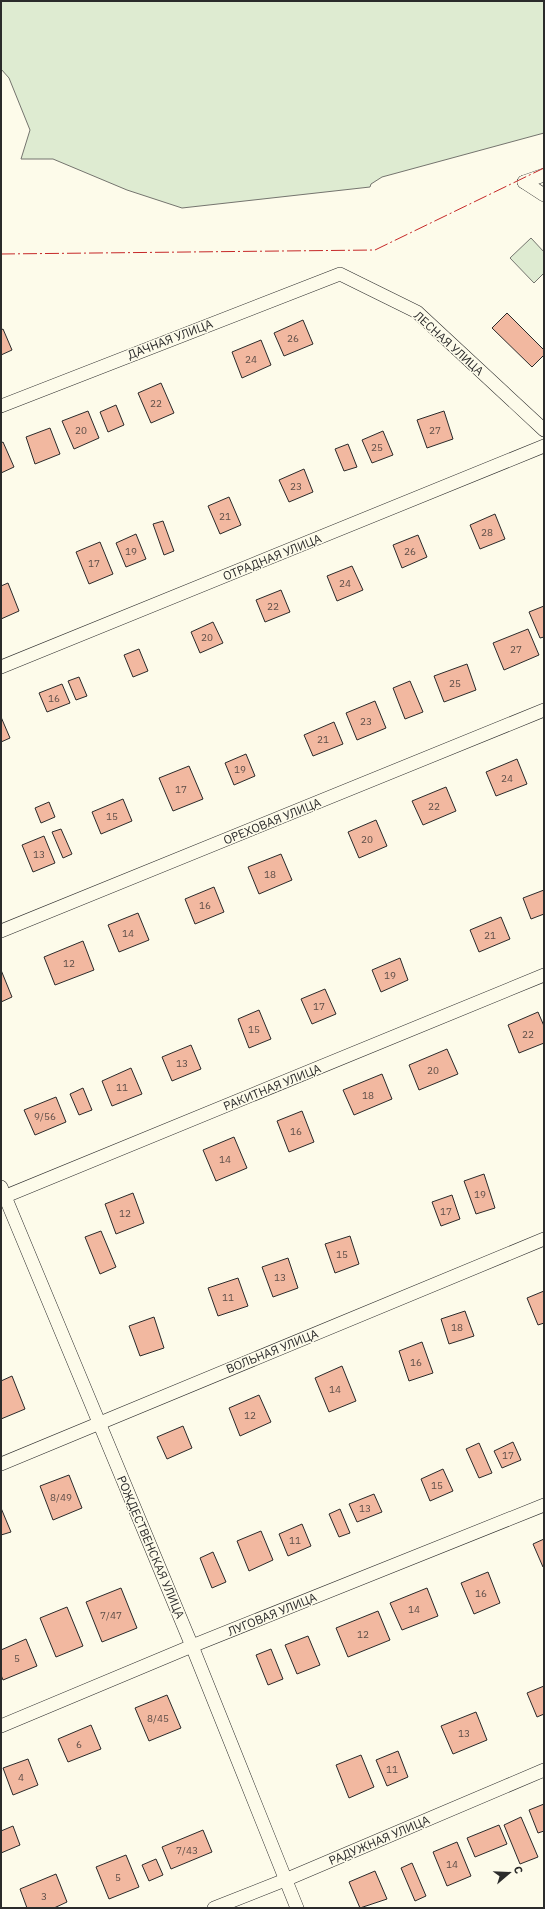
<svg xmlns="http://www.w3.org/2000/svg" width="545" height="1909" viewBox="0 0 545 1909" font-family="'IBM Plex Sans',sans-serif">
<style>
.green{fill:#deebd1;stroke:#74746e}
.building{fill:#f2b8a0;stroke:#2b2b2b}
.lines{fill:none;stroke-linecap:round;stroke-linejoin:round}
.street-casing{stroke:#2b2b2b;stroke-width:14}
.street{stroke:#fdfbea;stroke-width:13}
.power{stroke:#c62828;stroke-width:1;stroke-dasharray:14 3 2 3;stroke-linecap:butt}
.labels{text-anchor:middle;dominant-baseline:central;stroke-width:3;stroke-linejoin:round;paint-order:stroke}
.number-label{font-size:10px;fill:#5d4e48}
.street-label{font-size:12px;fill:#2b2b2b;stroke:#fdfbea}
</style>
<rect width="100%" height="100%" fill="#fdfbea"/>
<g class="green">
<polygon points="1,1 544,1 544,133 382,177 371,184 370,187 182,208 127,190 53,159 21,159 30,130 9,78 1,69"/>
<polygon points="531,238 544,252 544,273 534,283 510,258"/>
</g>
<g class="building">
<polygon points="507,313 544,350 544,355 532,367 492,328"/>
<polygon points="303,320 313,344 284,356 274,333"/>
<polygon points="3,329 12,350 1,355 1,330"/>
<polygon points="261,340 271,365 242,378 232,352"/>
<polygon points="161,383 174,413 151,423 138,393"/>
<polygon points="116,405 124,425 108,432 100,412"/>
<polygon points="88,411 99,438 74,449 62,421"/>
<polygon points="444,411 453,439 427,448 417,420"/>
<polygon points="50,428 60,454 35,464 26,437"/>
<polygon points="383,431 393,455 372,463 362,440"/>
<polygon points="3,442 14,467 1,473 1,443"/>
<polygon points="348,444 357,467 344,471 335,449"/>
<polygon points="304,469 313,492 289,502 279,480"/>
<polygon points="229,497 241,525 220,534 208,506"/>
<polygon points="495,514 505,539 480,549 470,525"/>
<polygon points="163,521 174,551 164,555 153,524"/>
<polygon points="136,534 146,559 126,567 116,543"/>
<polygon points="418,535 427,557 402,568 393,545"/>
<polygon points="100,542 113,574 89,584 76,552"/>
<polygon points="352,566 363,590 337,601 327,576"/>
<polygon points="8,583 19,611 1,619 1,586"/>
<polygon points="281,590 290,612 265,622 256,600"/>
<polygon points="544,606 544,637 540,638 529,612"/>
<polygon points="213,622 223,643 200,653 191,632"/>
<polygon points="528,629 539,655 504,670 493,643"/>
<polygon points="139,649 148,671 133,677 124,655"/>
<polygon points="467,664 476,690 444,702 434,676"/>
<polygon points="79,677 87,696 76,700 68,681"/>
<polygon points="410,681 423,712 405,719 393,688"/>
<polygon points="62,684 70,703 47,712 39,693"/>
<polygon points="375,701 386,728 357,740 346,713"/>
<polygon points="1,717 10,738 1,742"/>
<polygon points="334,722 343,744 313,756 304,735"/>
<polygon points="246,754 255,776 234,785 225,763"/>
<polygon points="517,759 527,784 496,796 486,772"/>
<polygon points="189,766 203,799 173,811 159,778"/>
<polygon points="446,787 456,811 423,825 412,801"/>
<polygon points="123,799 132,821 101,834 92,812"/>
<polygon points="49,802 55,817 41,823 35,808"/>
<polygon points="376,820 387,846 359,858 348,832"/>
<polygon points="61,829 72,854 63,858 52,832"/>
<polygon points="44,836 55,863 33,872 22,845"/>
<polygon points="281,854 292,880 259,894 248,867"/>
<polygon points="214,887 224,912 195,924 185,899"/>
<polygon points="544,890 544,914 531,919 523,898"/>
<polygon points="138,913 149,940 119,952 108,925"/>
<polygon points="501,917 510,939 479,952 470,930"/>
<polygon points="83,941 94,970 55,985 44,957"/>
<polygon points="400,958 408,980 381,992 372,970"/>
<polygon points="1,970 12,997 1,1002"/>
<polygon points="325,989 336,1014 312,1024 301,999"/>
<polygon points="259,1010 271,1039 249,1048 238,1019"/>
<polygon points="538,1012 544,1026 544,1043 519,1053 508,1025"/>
<polygon points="191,1045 201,1069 172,1081 162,1057"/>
<polygon points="447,1049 458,1074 419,1090 409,1065"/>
<polygon points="131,1068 142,1094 112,1106 102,1081"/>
<polygon points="382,1074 392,1099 354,1115 343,1090"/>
<polygon points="83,1088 92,1110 79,1115 70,1094"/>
<polygon points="56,1097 66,1122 35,1135 24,1110"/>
<polygon points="302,1111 314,1142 289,1152 277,1121"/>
<polygon points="234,1137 247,1168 216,1181 203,1150"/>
<polygon points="484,1174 495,1208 476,1214 464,1181"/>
<polygon points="133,1193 144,1223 116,1234 105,1204"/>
<polygon points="452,1195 460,1219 441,1226 432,1202"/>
<polygon points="101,1231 116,1267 100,1274 85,1237"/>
<polygon points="350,1236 359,1264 335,1273 325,1244"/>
<polygon points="288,1258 298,1288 273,1297 262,1267"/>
<polygon points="238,1278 248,1306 218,1316 208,1288"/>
<polygon points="544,1291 544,1323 538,1325 527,1298"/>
<polygon points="465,1311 474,1336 449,1344 441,1319"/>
<polygon points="154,1317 164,1348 140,1356 129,1326"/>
<polygon points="422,1342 433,1373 409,1381 399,1351"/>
<polygon points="342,1366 356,1401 329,1412 315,1378"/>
<polygon points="12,1376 25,1409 1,1419 1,1381"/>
<polygon points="259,1395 271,1422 240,1436 229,1408"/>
<polygon points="183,1426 192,1448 167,1459 157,1437"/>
<polygon points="513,1442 521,1460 502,1468 494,1451"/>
<polygon points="479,1443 492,1473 479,1478 466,1449"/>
<polygon points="443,1469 453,1491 430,1501 421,1479"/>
<polygon points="69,1475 82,1508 53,1520 40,1486"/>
<polygon points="374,1494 382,1512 357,1522 349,1504"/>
<polygon points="1,1508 11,1532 1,1535"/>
<polygon points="340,1509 350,1533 339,1537 329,1514"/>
<polygon points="302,1524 311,1546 288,1556 279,1534"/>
<polygon points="261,1531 273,1560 249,1571 237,1541"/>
<polygon points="544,1539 544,1566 543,1567 533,1544"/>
<polygon points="213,1552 226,1582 212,1588 200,1558"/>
<polygon points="488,1572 500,1603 474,1614 461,1583"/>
<polygon points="121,1588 137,1628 102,1642 86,1602"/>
<polygon points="427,1588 438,1616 402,1630 390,1603"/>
<polygon points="67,1607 83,1646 56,1657 40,1618"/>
<polygon points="378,1611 390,1640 348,1657 336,1628"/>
<polygon points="308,1636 320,1665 297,1674 285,1645"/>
<polygon points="26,1639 37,1666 3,1680 1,1675 1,1650"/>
<polygon points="271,1649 283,1679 268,1685 256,1655"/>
<polygon points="544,1686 544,1714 537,1717 527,1693"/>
<polygon points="167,1695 181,1728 149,1741 135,1708"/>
<polygon points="476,1712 487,1740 453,1754 441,1726"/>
<polygon points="91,1725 101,1749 68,1762 58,1739"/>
<polygon points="398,1751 408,1777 387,1786 376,1760"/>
<polygon points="361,1755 374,1787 349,1798 336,1765"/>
<polygon points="28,1759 38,1785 13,1795 3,1768"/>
<polygon points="544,1804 544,1831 538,1833 529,1810"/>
<polygon points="521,1817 538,1857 520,1864 504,1825"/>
<polygon points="499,1825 507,1844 475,1857 467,1838"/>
<polygon points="13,1826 20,1845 1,1853 1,1831"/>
<polygon points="203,1830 212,1852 171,1869 162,1847"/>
<polygon points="457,1842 471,1876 447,1886 433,1852"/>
<polygon points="126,1855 139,1887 109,1899 96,1867"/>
<polygon points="156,1859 163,1875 149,1881 142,1865"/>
<polygon points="412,1863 426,1896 415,1901 401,1868"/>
<polygon points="375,1871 387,1899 360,1908 349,1882"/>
<polygon points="56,1874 67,1902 54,1908 27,1908 20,1889"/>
</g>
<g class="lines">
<defs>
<g id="street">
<polyline points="524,182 544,195"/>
<polyline points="524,182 544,175"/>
<polyline points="1,406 340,274 417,312 544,430"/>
<polyline points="1,667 544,446"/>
<polyline points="1,931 544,710"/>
<polyline points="1,1187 192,1646 297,1908"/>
<polyline points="1,1198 544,975"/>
<polyline points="1,1464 544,1239"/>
<polyline points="1,1726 192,1646 544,1505"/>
<polyline points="214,1908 285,1880 544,1770"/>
</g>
</defs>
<use href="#street" class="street-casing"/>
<use href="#street" class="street"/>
<polyline class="power" points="1,254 375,250 544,168"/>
</g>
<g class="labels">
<g class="number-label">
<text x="293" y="338">26</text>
<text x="251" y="359">24</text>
<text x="156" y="403">22</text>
<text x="81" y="430">20</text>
<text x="435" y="430">27</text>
<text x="377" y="447">25</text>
<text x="296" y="486">23</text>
<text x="225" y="516">21</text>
<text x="487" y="532">28</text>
<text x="131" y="551">19</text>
<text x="410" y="551">26</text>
<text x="94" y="563">17</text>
<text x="345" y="583">24</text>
<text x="273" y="606">22</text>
<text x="207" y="637">20</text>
<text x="516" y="649">27</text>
<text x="455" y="683">25</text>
<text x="54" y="698">16</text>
<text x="366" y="721">23</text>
<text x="323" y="739">21</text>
<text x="240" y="769">19</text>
<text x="507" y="778">24</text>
<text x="181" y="789">17</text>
<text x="434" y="806">22</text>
<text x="112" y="816">15</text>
<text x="367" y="839">20</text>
<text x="39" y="854">13</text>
<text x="270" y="874">18</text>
<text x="205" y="905">16</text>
<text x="128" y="933">14</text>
<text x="490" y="935">21</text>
<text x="69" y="963">12</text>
<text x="390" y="975">19</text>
<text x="319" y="1006">17</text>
<text x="254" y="1029">15</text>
<text x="528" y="1034">22</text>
<text x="182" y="1063">13</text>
<text x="433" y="1070">20</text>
<text x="122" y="1087">11</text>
<text x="368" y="1095">18</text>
<text x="45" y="1116">9/56</text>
<text x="296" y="1131">16</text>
<text x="225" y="1159">14</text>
<text x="480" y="1194">19</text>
<text x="446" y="1211">17</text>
<text x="125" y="1213">12</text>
<text x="342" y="1254">15</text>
<text x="280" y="1277">13</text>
<text x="228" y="1297">11</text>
<text x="457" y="1327">18</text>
<text x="416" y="1362">16</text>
<text x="335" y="1389">14</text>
<text x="250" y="1415">12</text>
<text x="508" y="1455">17</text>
<text x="437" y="1485">15</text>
<text x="61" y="1497">8/49</text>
<text x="365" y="1508">13</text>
<text x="295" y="1540">11</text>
<text x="481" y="1593">16</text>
<text x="414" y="1609">14</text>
<text x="111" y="1615">7/47</text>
<text x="363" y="1634">12</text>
<text x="17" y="1658">5</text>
<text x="158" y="1718">8/45</text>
<text x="464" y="1733">13</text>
<text x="79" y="1744">6</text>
<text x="392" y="1769">11</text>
<text x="21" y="1777">4</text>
<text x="187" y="1850">7/43</text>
<text x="452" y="1864">14</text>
<text x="118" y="1877">5</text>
<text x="44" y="1896">3</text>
</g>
<g class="street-label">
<text transform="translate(170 339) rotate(-21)">ДАЧНАЯ УЛИЦА</text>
<text transform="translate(449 343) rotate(42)">ЛЕСНАЯ УЛИЦА</text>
<text transform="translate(272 557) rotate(-22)">ОТРАДНАЯ УЛИЦА</text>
<text transform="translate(272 821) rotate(-22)">ОРЕХОВАЯ УЛИЦА</text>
<text transform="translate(272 1087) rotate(-22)">РАКИТНАЯ УЛИЦА</text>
<text transform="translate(272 1351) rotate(-22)">ВОЛЬНАЯ УЛИЦА</text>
<text transform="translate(151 1547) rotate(67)">РОЖДЕСТВЕНСКАЯ УЛИЦА</text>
<text transform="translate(272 1614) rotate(-22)">ЛУГОВАЯ УЛИЦА</text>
<text transform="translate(379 1840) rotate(-23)">РАДУЖНАЯ УЛИЦА</text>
</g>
</g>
<rect width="545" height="1909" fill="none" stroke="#2b2b2b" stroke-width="4"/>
<g transform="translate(509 1873) rotate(71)" stroke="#fdfbea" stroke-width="3" paint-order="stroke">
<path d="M0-3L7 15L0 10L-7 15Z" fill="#2b2b2b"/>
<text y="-6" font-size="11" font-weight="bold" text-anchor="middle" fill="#2b2b2b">С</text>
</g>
</svg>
